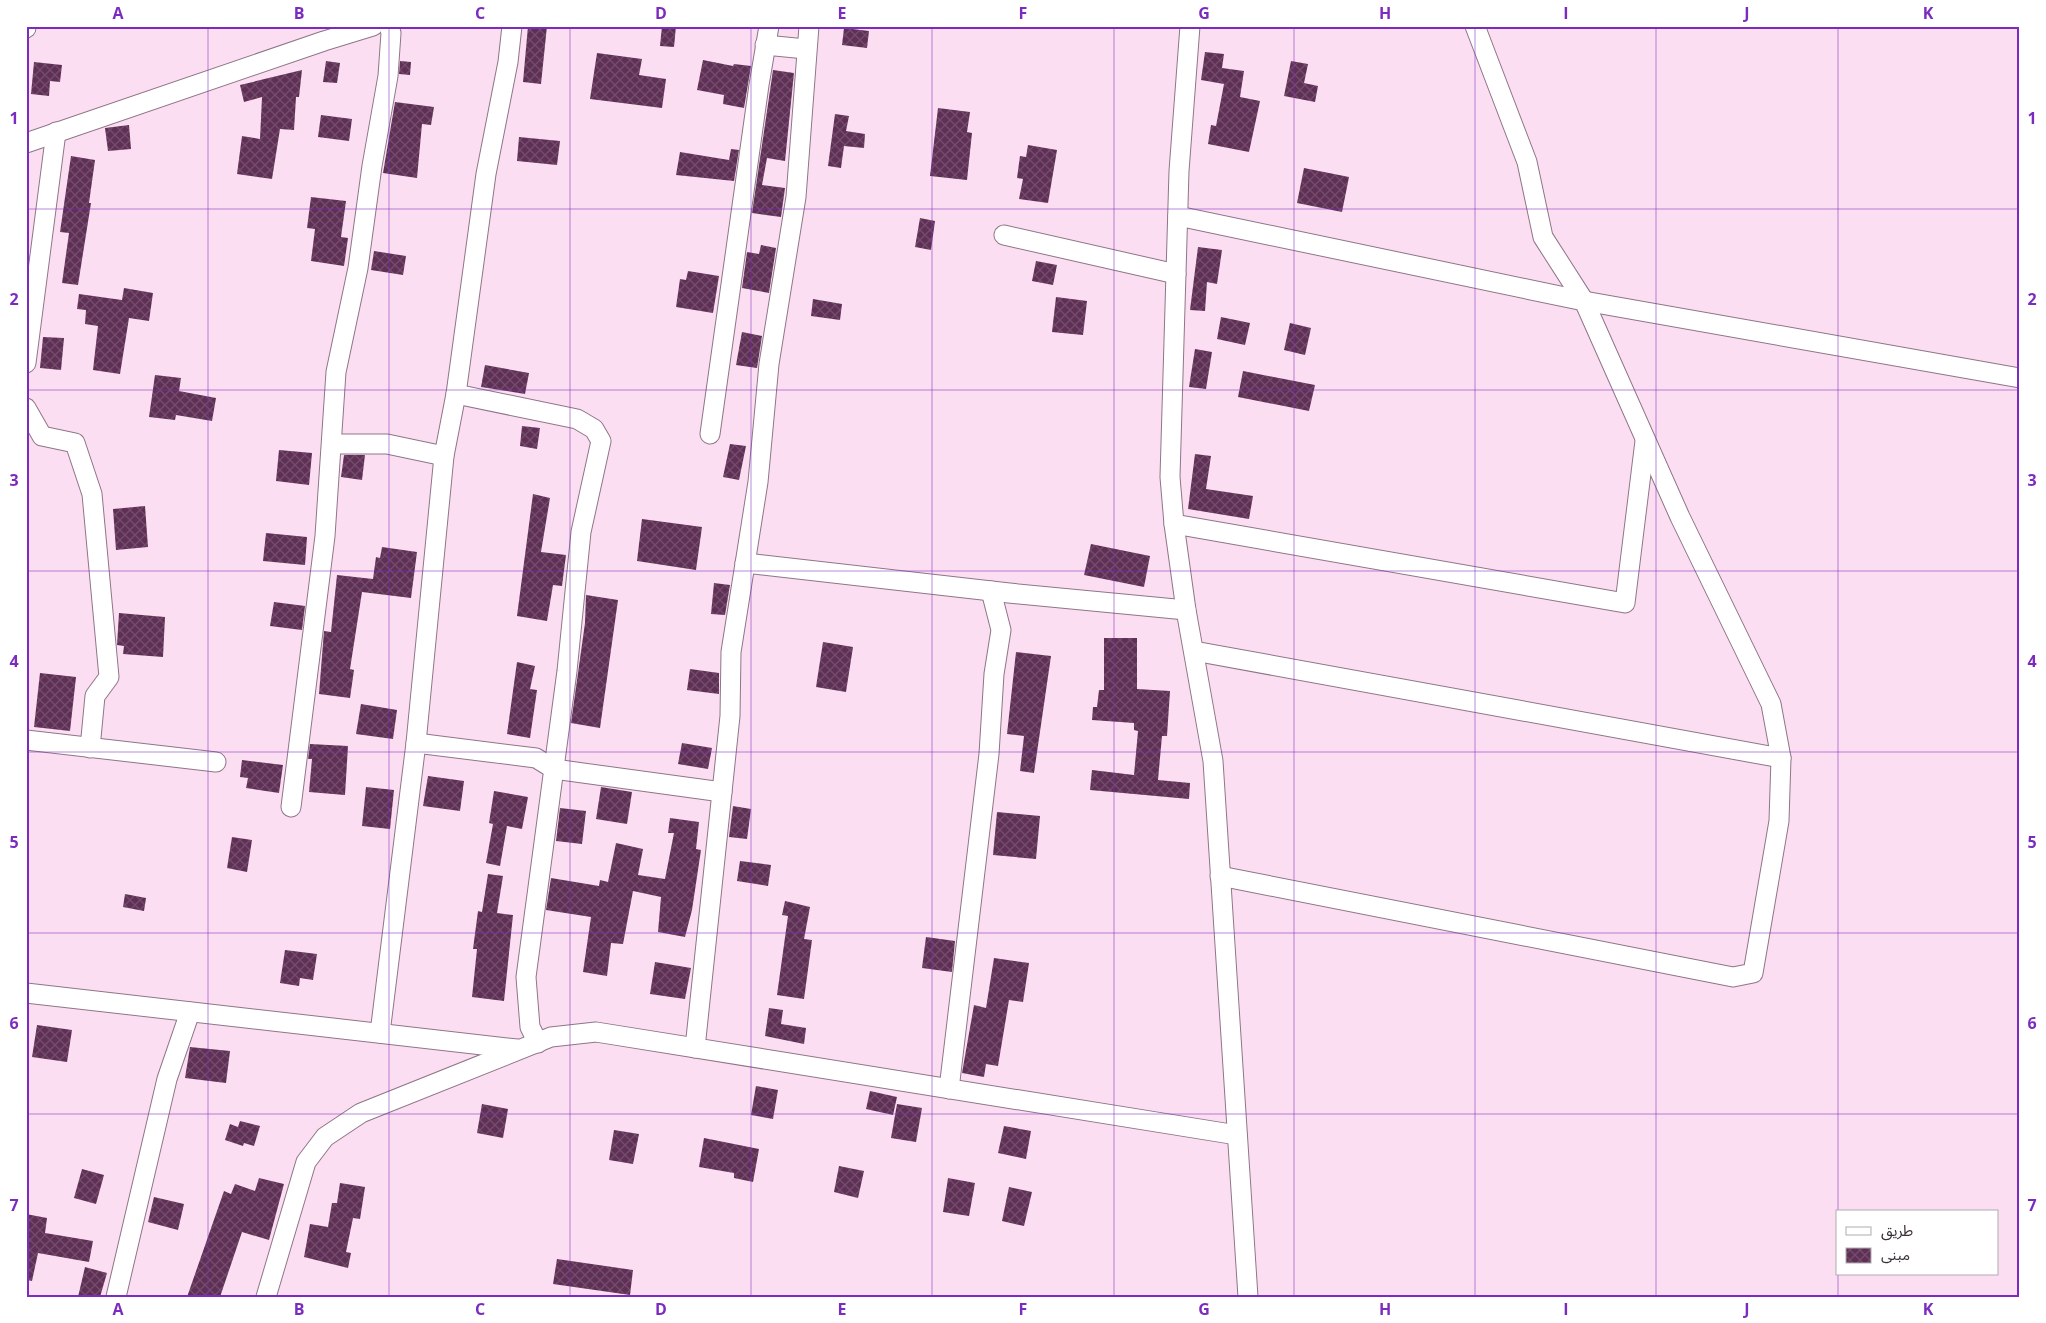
<svg xmlns="http://www.w3.org/2000/svg" width="2046" height="1323" viewBox="0 0 2046 1323" font-family="'Open Sans','Noto Sans Arabic',sans-serif">
<style>
.building{fill:url(#building-cross-hatch)}
.lines{fill:none;stroke-linecap:round;stroke-linejoin:round}
.minor-casing{stroke:#8f7588;stroke-width:21}
.minor{stroke:#fff;stroke-width:19}
.grid{fill:none;stroke:#7b2cbf;stroke-width:1;stroke-opacity:0.55}
.neatline{fill:none;stroke:#7b2cbf;stroke-width:2}
.grid-label{font-size:16px;text-anchor:middle;font-weight:bold;fill:#7b2cbf}
</style>
<defs>
<pattern id="building-cross-hatch" width="8" height="8" patternUnits="userSpaceOnUse" patternTransform="scale(1.25)"><rect width="8" height="8" fill="#5f3055"/><path d="M0 0l8 8M0 8l8-8" fill="none" stroke="#734d6b"/></pattern>
</defs>
<rect width="100%" height="100%" fill="#fcdef3"/>
<g class="building">
<polygon points="528,26 547,26 541,84 523,82"/>
<polygon points="662,26 676,26 674,47 660,46"/>
<polygon points="844,28 869,31 867,48 842,45"/>
<polygon points="1205,52 1224,54 1222,68 1244,71 1240,97 1260,101 1249,152 1208,144 1211,125 1216,126 1224,84 1201,80"/>
<polygon points="597,53 642,59 639,75 666,79 662,108 590,99"/>
<polygon points="703,60 733,66 734,64 751,66 744,108 723,104 724,95 697,90"/>
<polygon points="326,61 340,63 337,83 323,82"/>
<polygon points="400,61 411,62 410,75 399,74"/>
<polygon points="1291,61 1308,64 1304,83 1318,86 1315,102 1284,96"/>
<polygon points="34,62 62,65 60,82 50,81 49,96 31,94"/>
<polygon points="302,70 299,97 296,97 294,130 280,129 272,179 237,174 242,136 260,139 262,97 244,102 240,85"/>
<polygon points="773,70 794,73 785,161 767,158 762,185 785,188 781,217 752,213"/>
<polygon points="395,102 434,107 431,125 422,124 417,178 383,173"/>
<polygon points="938,108 970,112 967,132 972,133 967,180 930,176"/>
<polygon points="835,114 849,116 846,131 865,134 864,148 844,146 841,168 828,166"/>
<polygon points="321,115 352,119 349,141 318,137"/>
<polygon points="129,125 131,149 108,151 105,128"/>
<polygon points="519,137 560,141 557,165 517,161"/>
<polygon points="1028,145 1057,150 1048,203 1019,199 1023,179 1017,178 1020,156 1026,157"/>
<polygon points="731,149 739,150 734,181 676,175 680,152 729,160"/>
<polygon points="71,156 95,160 89,203 91,203 78,285 62,283 69,233 60,232"/>
<polygon points="1304,168 1349,177 1342,212 1297,203"/>
<polygon points="311,197 346,201 341,237 348,238 344,266 311,261 315,229 307,228"/>
<polygon points="920,218 935,221 931,250 915,247"/>
<polygon points="761,245 776,248 769,293 742,288 747,252 759,254"/>
<polygon points="1198,247 1222,250 1217,284 1207,282 1205,311 1190,310"/>
<polygon points="374,251 406,256 403,275 371,270"/>
<polygon points="1036,261 1057,265 1053,285 1032,281"/>
<polygon points="688,271 719,276 713,313 676,307 680,279 686,280"/>
<polygon points="124,288 153,293 149,321 129,318 120,374 93,370 98,326 85,324 86,310 77,309 79,294 122,300"/>
<polygon points="1056,297 1087,301 1083,335 1052,332"/>
<polygon points="813,299 842,304 840,320 811,316"/>
<polygon points="1221,317 1250,323 1245,345 1217,339"/>
<polygon points="1290,323 1311,328 1305,355 1284,350"/>
<polygon points="742,332 762,336 757,368 736,365"/>
<polygon points="43,337 64,338 61,370 40,368"/>
<polygon points="1195,349 1212,352 1206,389 1189,387"/>
<polygon points="485,365 529,373 525,394 481,387"/>
<polygon points="1243,371 1315,385 1309,411 1238,397"/>
<polygon points="155,375 181,378 179,391 216,398 212,421 176,415 175,420 149,417"/>
<polygon points="522,426 540,428 537,449 520,446"/>
<polygon points="730,444 746,446 739,480 723,477"/>
<polygon points="279,450 312,453 309,485 276,481"/>
<polygon points="1195,454 1211,456 1206,489 1253,496 1249,519 1188,509"/>
<polygon points="344,455 365,455 362,480 341,477"/>
<polygon points="533,494 550,498 541,552 566,555 562,586 553,585 547,621 517,616"/>
<polygon points="145,506 148,547 116,550 113,509"/>
<polygon points="642,519 702,527 696,570 637,561"/>
<polygon points="266,533 307,537 305,565 263,561"/>
<polygon points="1091,544 1150,556 1144,587 1084,575"/>
<polygon points="382,547 417,552 411,598 362,592 350,669 354,670 350,698 319,694 324,631 331,632 337,575 373,579 376,557 380,558"/>
<polygon points="714,583 730,585 725,615 711,614"/>
<polygon points="586,595 618,600 600,728 571,723 585,623"/>
<polygon points="274,602 305,606 302,630 270,626"/>
<polygon points="119,613 165,617 163,657 123,654 124,646 117,645"/>
<polygon points="1104,638 1137,638 1137,689 1170,691 1167,736 1162,736 1158,780 1190,783 1189,799 1090,790 1092,770 1134,775 1138,731 1134,730 1134,723 1092,720 1093,707 1097,707 1099,690 1104,690"/>
<polygon points="823,642 853,647 846,692 816,687"/>
<polygon points="1016,652 1051,656 1034,773 1020,771 1024,736 1007,734"/>
<polygon points="517,662 535,666 530,689 537,690 530,738 507,734"/>
<polygon points="690,669 719,673 719,694 687,690"/>
<polygon points="40,673 76,677 70,731 34,727"/>
<polygon points="361,704 397,710 393,739 356,734"/>
<polygon points="682,743 712,748 708,769 678,764"/>
<polygon points="310,744 348,746 345,795 309,792 312,759 308,759"/>
<polygon points="242,760 283,765 279,793 246,788 248,778 240,777"/>
<polygon points="428,776 464,781 460,811 423,806"/>
<polygon points="366,787 394,790 390,829 362,826"/>
<polygon points="601,787 632,792 627,824 596,819"/>
<polygon points="494,791 528,797 522,829 507,826 500,866 486,863 493,824 489,823"/>
<polygon points="733,806 751,809 747,839 729,837"/>
<polygon points="560,808 586,811 582,844 556,841"/>
<polygon points="997,812 1040,816 1036,859 993,855"/>
<polygon points="670,818 699,822 696,849 701,850 692,910 685,937 658,932 661,897 633,891 623,944 611,943 607,976 583,972 591,917 546,910 551,878 599,886 600,880 608,882 616,843 643,849 638,875 665,879 674,833 668,833"/>
<polygon points="232,837 252,840 247,872 227,868"/>
<polygon points="740,861 771,865 768,886 737,881"/>
<polygon points="488,874 503,876 497,913 513,915 504,1001 472,997 477,949 473,949 478,911 482,912"/>
<polygon points="125,894 146,898 144,911 123,907"/>
<polygon points="785,901 810,907 804,939 812,940 804,999 777,995 788,916 782,915"/>
<polygon points="926,937 955,941 952,972 922,968"/>
<polygon points="285,950 317,954 313,980 300,978 299,986 280,983"/>
<polygon points="994,958 1029,963 1023,1002 1009,1000 998,1066 986,1064 984,1077 962,1073 974,1005 986,1008"/>
<polygon points="655,962 691,968 685,999 650,994"/>
<polygon points="769,1008 783,1010 781,1024 806,1028 804,1044 765,1036"/>
<polygon points="37,1025 72,1030 67,1062 32,1057"/>
<polygon points="190,1047 230,1051 226,1083 185,1078"/>
<polygon points="756,1086 778,1090 773,1119 751,1115"/>
<polygon points="870,1091 897,1097 893,1115 866,1109"/>
<polygon points="482,1104 508,1109 503,1138 477,1133"/>
<polygon points="897,1104 922,1108 916,1142 891,1138"/>
<polygon points="240,1121 260,1126 254,1146 244,1143 243,1146 225,1140 230,1124 238,1127"/>
<polygon points="1004,1126 1031,1131 1026,1159 998,1153"/>
<polygon points="614,1130 639,1134 633,1164 609,1160"/>
<polygon points="704,1138 759,1149 753,1182 734,1178 734,1173 699,1167"/>
<polygon points="839,1166 864,1171 858,1198 834,1192"/>
<polygon points="82,1169 104,1175 96,1204 74,1198"/>
<polygon points="259,1178 284,1184 269,1240 242,1232 220,1297 187,1297 224,1191 231,1194 235,1184 255,1191"/>
<polygon points="948,1178 975,1183 969,1216 943,1212"/>
<polygon points="340,1183 365,1187 360,1219 353,1218 346,1252 351,1253 348,1268 304,1257 310,1224 328,1227 332,1203 337,1203"/>
<polygon points="1009,1187 1032,1192 1024,1226 1002,1221"/>
<polygon points="154,1197 184,1204 178,1230 148,1222"/>
<polygon points="26,1214 47,1218 45,1233 93,1241 89,1262 38,1253 32,1281 26,1280"/>
<polygon points="557,1259 633,1270 630,1295 553,1284"/>
<polygon points="85,1267 107,1273 100,1297 78,1297"/>
</g>
<g class="lines">
<defs>
<g id="minor">
<polyline points="1190,26 1179,171 1170,477 1174,524 1186,610 1213,761 1248,1297"/>
<polyline points="26,28 26,26"/>
<polyline points="765,45 806,49"/>
<polyline points="26,143 324,41 373,26"/>
<polyline points="1178,216 1584,301 2020,378"/>
<polyline points="1004,235 1176,274"/>
<polyline points="26,363 56,132"/>
<polyline points="456,394 577,419 594,429 601,441 581,532 567,671 526,977 530,1027 538,1043"/>
<polyline points="26,408 42,436 75,443 92,494 109,677 95,696 90,748"/>
<polyline points="710,434 759,85 769,26"/>
<polyline points="332,444 387,444 444,456"/>
<polyline points="1174,524 1625,603 1645,441"/>
<polyline points="745,563 1009,593 1186,610"/>
<polyline points="1194,651 1781,758"/>
<polyline points="26,740 216,762"/>
<polyline points="416,743 536,758 554,769 722,792"/>
<polyline points="291,807 325,536 336,372 358,268 372,166 388,76 391,33 389,26"/>
<polyline points="1220,876 1733,977 1753,973 1779,821 1781,758 1771,704 1680,517 1584,301 1543,237 1527,162 1475,26"/>
<polyline points="26,993 517,1049"/>
<polyline points="380,1033 416,743 444,456 456,394 486,174 508,62 512,26"/>
<polyline points="695,1048 730,716 731,652 758,482 769,364 796,197 809,26"/>
<polyline points="949,1089 989,754 994,674 1001,630 991,591"/>
<polyline points="116,1297 167,1079 190,1012"/>
<polyline points="266,1297 306,1162 325,1137 361,1113 551,1037 596,1032 1237,1135"/>
</g>
</defs>
<use href="#minor" class="minor-casing"/>
<use href="#minor" class="minor"/>
</g>
<path class="grid" d="M208,26V1297M389,26V1297M570,26V1297M751,26V1297M932,26V1297M1114,26V1297M1294,26V1297M1475,26V1297M1656,26V1297M1838,26V1212M26,209H2020M26,390H2020M26,571H2020M26,752H2020M26,933H2020M26,1114H2020M1838,1274V1297"/>
<rect width="2046" height="1323" fill="none" stroke="#ffffff" stroke-width="55"/>
<rect x="1836" y="1210" width="162" height="65" fill="#ffffff" stroke="#b0abaf"/>
<rect x="1846" y="1227" width="25" height="8" fill="#ffffff" stroke="#b0abaf"/>
<text x="1881" y="1236" font-size="15" fill="#392e36">طريق</text>
<rect x="1846" y="1248" width="25" height="15" fill="url(#building-cross-hatch)" stroke="#b0abaf"/>
<text x="1881" y="1260" font-size="15" fill="#392e36">مبنى</text>
<rect x="28" y="28" width="1990" height="1268" class="neatline"/>
<g class="grid-label">
<text x="118" y="19">A</text>
<text x="299" y="19">B</text>
<text x="480" y="19">C</text>
<text x="661" y="19">D</text>
<text x="842" y="19">E</text>
<text x="1023" y="19">F</text>
<text x="1204" y="19">G</text>
<text x="1385" y="19">H</text>
<text x="1566" y="19">I</text>
<text x="1747" y="19">J</text>
<text x="1928" y="19">K</text>
<text x="14" y="124">1</text>
<text x="2032" y="124">1</text>
<text x="14" y="305">2</text>
<text x="2032" y="305">2</text>
<text x="14" y="486">3</text>
<text x="2032" y="486">3</text>
<text x="14" y="667">4</text>
<text x="2032" y="667">4</text>
<text x="14" y="848">5</text>
<text x="2032" y="848">5</text>
<text x="14" y="1029">6</text>
<text x="2032" y="1029">6</text>
<text x="14" y="1211">7</text>
<text x="2032" y="1211">7</text>
<text x="118" y="1315">A</text>
<text x="299" y="1315">B</text>
<text x="480" y="1315">C</text>
<text x="661" y="1315">D</text>
<text x="842" y="1315">E</text>
<text x="1023" y="1315">F</text>
<text x="1204" y="1315">G</text>
<text x="1385" y="1315">H</text>
<text x="1566" y="1315">I</text>
<text x="1747" y="1315">J</text>
<text x="1928" y="1315">K</text>
</g>
</svg>
